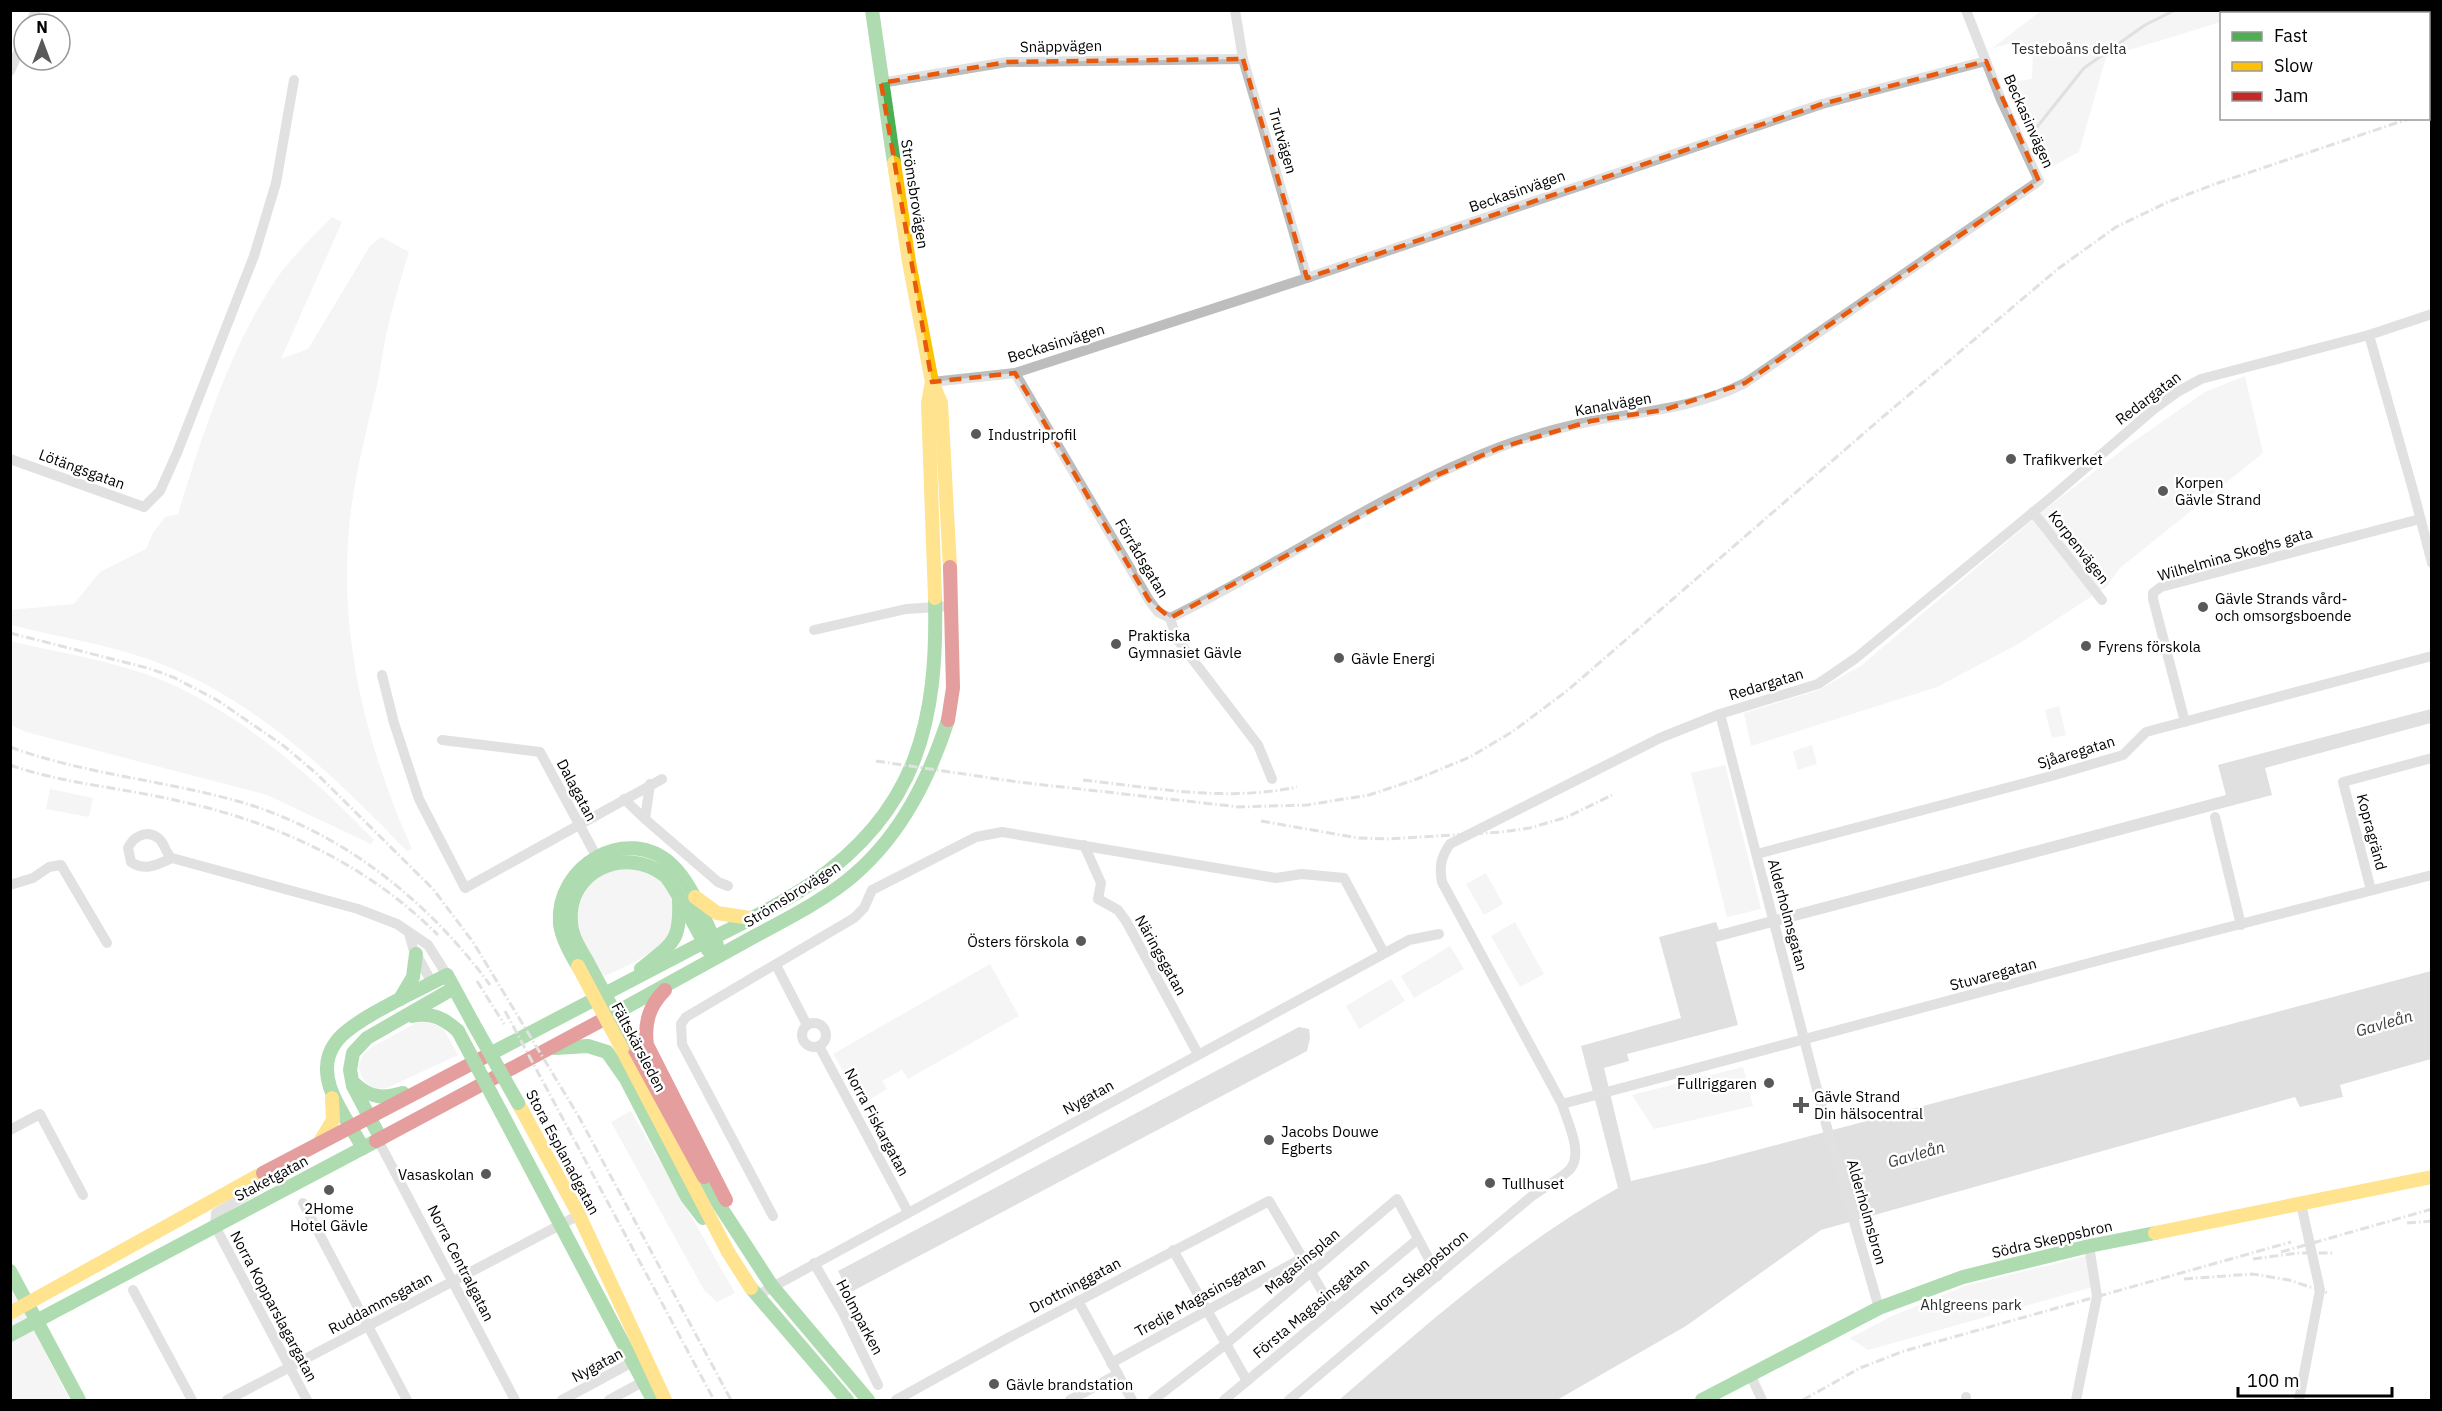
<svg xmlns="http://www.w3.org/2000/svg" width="2442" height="1411" viewBox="0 0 2442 1411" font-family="'IBM Plex Sans',sans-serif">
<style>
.green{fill:#e8e8e8}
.water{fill:#bababa}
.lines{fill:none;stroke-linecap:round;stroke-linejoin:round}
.stream{stroke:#bababa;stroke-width:3}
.street{stroke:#bdbdbd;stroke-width:10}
.fast{stroke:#4caf50;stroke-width:14}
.slow{stroke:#ffc107;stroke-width:14}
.jam{stroke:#c62828;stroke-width:14}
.rail{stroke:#bdbdbd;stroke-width:3;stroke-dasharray:9 3 1.5 3;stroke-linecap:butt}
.fast-bridge{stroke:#4caf50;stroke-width:14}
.slow-bridge{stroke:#ffc107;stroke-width:14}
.marked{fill:none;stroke:#e8590c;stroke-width:4.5;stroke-dasharray:12 8;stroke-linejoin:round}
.poi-dot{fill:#595959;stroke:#fff;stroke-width:2}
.labels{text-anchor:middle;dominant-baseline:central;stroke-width:5;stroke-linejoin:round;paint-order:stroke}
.street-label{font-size:15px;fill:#000;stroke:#fff}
.park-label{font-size:15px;fill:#2d2d2d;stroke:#fff}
.poi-label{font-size:15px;fill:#000;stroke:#fff;text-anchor:start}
.water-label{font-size:16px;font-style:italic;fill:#3e3e3e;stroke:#fff}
</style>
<rect width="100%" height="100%" fill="#fff"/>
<g class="green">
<polygon points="2041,11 2041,10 2259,11 2249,13 2222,14 2221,22 2106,57 2079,152 2044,171 2004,83 2032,79 2033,54 2021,40 1991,49"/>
<path d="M332,217L342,222L281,359L308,349L370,246L381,237L409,252C401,278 393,305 387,331C382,353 380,376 374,398C363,445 351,492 348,541C341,647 369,753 412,849L407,851C340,782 267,710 178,671C126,647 66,639 11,625V610L74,604L100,572L146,549L153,533L165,517L178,514C203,434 229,349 277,278C293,256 313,236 332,217Z"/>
<polygon points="2245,376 2263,453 2120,568 2106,587 2020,643 1937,687 1751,746 1744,713 1819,690 1862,665 2042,512 2130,444 2205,392"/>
<path d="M10,641C64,654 123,662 173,685C250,721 316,780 374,840L371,844L267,795L26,732L11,725Z"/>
<polygon points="2059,706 2066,735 2052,738 2045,710"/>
<polygon points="1812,745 1817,764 1798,770 1793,751"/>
<polygon points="1725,765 1761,909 1727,917 1691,773"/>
<polygon points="50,789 93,798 89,817 46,809"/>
<path d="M627,867C647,871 669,880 674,902C676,911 674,923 673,931C652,955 634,963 605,976L600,973L578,932V908L587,887L605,872Z"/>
<polygon points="1486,873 1503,904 1484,915 1466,884"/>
<polygon points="1515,922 1544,974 1520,987 1491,936"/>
<polygon points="1450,946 1464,969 1414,998 1401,976"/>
<polygon points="990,964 1019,1016 908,1079 902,1070 882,1081 887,1089 862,1104 833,1054"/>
<polygon points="1391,979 1405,1001 1359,1029 1346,1006"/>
<path d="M427,1022L443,1028L458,1055L387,1088C372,1091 361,1082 359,1067L362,1056L370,1048L416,1023Z"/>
<polygon points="1743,1067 1753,1106 1654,1129 1632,1095"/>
<polygon points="631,1111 735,1293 717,1302 704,1290 611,1122"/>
<polygon points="2086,1256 2093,1287 1868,1350 1850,1338 1892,1316 1965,1286"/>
<polygon points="11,1287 70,1400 11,1400"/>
</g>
<g class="water">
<path d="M2431,709V723L2265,768L2272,795L1716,942L1738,1025L1627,1054L1629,1061L1604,1068L1631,1181L1708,1163L2431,971V1059L2340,1085L2343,1097L2300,1107L2295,1097L1821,1230L1686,1326L1557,1400H1339C1427,1324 1516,1245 1618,1188L1581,1046L1681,1018L1659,937L1716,922L1719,930L2226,795L2218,765Z"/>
<polygon points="1299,1027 1309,1029 1310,1038 1307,1051 849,1293 838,1271"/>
</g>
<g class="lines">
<polyline class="stream" points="2037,127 2084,68 2145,25 2175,10"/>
<g class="street">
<polyline points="1235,10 1243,59 1307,278"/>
<polyline points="30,24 36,10"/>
<polyline points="10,71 24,39"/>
<polyline points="881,83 1007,62 1243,59"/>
<polyline points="2369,335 2413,490 2432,563"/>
<polyline points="1015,373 1149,600 1158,612 1170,618 1177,639 1258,745 1272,779"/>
<polyline points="932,382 1015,373 1307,278 1822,104 1986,61"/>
<polyline points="10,459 144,507 160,491 177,453 254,256 276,183 294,80"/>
<polyline points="2033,512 2102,600"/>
<path d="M1170,618C1281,564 1384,491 1500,447C1530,436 1561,427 1592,421C1644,411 1696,408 1745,383L2039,181L2001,100L1966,10"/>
<polyline points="814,630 906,609 952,606"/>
<polyline points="382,675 394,723 419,799 465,888 662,779"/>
<polyline points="1720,714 1826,1124 1879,1308"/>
<polyline points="2185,722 2153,599 2153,593 2161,587 2420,519"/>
<polyline points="442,740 540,752 600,863"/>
<polyline points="650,784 645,819 718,882 728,886"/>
<polyline points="624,799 645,819"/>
<polyline points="2215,817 2241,925"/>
<polyline points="1084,845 1101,883 1098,899 1118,910 1126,921 1198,1054"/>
<polyline points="1757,854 2055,775 2123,755 2146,732 2432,656"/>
<path d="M172,858C158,864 146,872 131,862L128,848C133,837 146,829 158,838C165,843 165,853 172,858L358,909L397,924L428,945L447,975"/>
<polyline points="10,885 33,878 49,867 61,865 107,943"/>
<polyline points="2371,890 2343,782 2432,758"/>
<polyline points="409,933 413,948 432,983"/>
<polyline points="776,965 807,1025"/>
<circle cx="814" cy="1035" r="12"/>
<polyline points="819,1046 908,1212"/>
<polyline points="1562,1104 2108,958 2432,875"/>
<polyline points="10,1130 40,1114 83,1195"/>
<polyline points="378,1140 515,1400"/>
<polyline points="286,1164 267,1183 216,1213 215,1226 307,1400"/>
<polyline points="303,1203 407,1400"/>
<polyline points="773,1216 682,1044 681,1024 686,1017 854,918 864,908 872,890 976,837 1002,832 1276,878 1302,874 1344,878 1384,953"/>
<polyline points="1173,1250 1247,1381"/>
<polyline points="814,1263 843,1313 878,1385"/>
<polyline points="133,1290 192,1400"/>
<polyline points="756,1296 1409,940 1439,934"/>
<polyline points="1078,1301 1132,1400"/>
<polyline points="1111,1363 1303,1258"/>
<polyline points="1750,1374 1762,1400"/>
<polyline points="227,1400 579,1215"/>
<polyline points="562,1400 640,1358"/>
<polyline points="609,1400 648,1379"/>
<polyline points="896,1400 1010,1337 1269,1201 1332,1308"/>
<polyline points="1070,1400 1118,1374"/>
<polyline points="1153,1400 1226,1344 1397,1199 1438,1276"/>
<polyline points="1224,1400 1418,1239"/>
<path d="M1289,1400L1532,1196C1541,1189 1564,1177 1571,1168C1583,1152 1567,1121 1562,1104L1442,882C1439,866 1441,857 1450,844L1660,738L1720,714L1818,684L1856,658L2053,496L2154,409L2179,391L2201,379L2369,335L2432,314"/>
<polyline points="1966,1400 1966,1397"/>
<polyline points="2076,1400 2097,1296 2089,1246"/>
<polyline points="2299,1400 2320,1290 2301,1204"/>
</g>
<g class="fast">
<polyline points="872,10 894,163"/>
<path d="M587,961C580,949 572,937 571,923C566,871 625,845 664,875C673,882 700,936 708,950"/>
<path d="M578,966C570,953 562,939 560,924C555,866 627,823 672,865C694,886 703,919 717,945"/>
<path d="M641,969C671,944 681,943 679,901"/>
<polyline points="400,999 413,977 416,954"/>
<path d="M619,1011C665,986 710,961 755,936C787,919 828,898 855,874C902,833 929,778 948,720"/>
<path d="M412,1016C431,1012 444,1018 458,1031"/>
<polyline points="555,1048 588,1046 607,1052 626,1079 687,1197 703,1218"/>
<path d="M488,1055C554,1021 619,986 685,952C728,930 772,910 812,883C918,810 938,720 935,598"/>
<path d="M355,1084C370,1098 384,1099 403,1093"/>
<polyline points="501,1112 653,1400"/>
<polyline points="381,1139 353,1086 350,1070 353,1053 367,1038 454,988"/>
<path d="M363,1148C352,1128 337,1108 330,1087C325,1071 326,1055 336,1042C351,1020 421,989 447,975L473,1023"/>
<polyline points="704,1177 718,1203 772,1286 868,1400"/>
<polyline points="10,1271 79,1400"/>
<polyline points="751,1288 847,1400"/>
<polyline points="10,1335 376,1141"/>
<polyline points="1702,1400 1879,1308 1963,1277 2089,1246 2155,1233"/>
</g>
<g class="slow">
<polyline points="894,163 909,262 932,382 941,403 950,567"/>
<polyline points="932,382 928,403 935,598"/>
<polyline points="695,897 717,913 750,918"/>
<polyline points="622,1049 728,1252 751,1288"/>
<polyline points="518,1103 579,1215 665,1400"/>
<polyline points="321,1140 333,1120 332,1098"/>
<polyline points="2155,1233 2432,1177"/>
<polyline points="10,1313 263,1173"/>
</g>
<g class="jam">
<polyline points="948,720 953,688 950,567"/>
<path d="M665,990C649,1006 644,1023 647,1045L726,1200"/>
<polyline points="631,1043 704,1177"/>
<polyline points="376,1141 619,1011"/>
<polyline points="263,1173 488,1055"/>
</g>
<g class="rail">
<polyline points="2428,113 2432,112"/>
<polyline points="10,633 151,669 175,678 217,700 284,746 317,774 433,889 473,942 579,1117 731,1400"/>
<path d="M10,747C84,774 162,780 237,801C340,830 428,900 490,985"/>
<polyline points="876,761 1018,782 1239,807 1307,805 1369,795 1417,779 1470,757 1512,732 1568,690 1885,415 2059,268 2116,227 2168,202 2215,184 2411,118"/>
<path d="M10,765C64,784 124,788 179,801C276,822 367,864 438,935"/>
<path d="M1083,780C1156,788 1224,802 1297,787"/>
<polyline points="1261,821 1358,838 1388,839 1502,832 1530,828 1567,817 1612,795"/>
<polyline points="477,981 504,1024"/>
<polyline points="505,1011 714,1400"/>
<polyline points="2407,1223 2432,1221"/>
<polyline points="2281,1252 2432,1209"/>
<polyline points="2253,1259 2298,1253 2333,1253"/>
<polyline points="2184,1279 2252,1274 2289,1280 2328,1293"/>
<polyline points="1803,1400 1860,1368 1904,1351 2291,1242"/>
</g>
<g class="fast-bridge">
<polyline points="587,961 631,1043"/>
<polyline points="473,1023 518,1103"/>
<polyline points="458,1031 501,1112"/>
</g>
<polyline class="slow-bridge" points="578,966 622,1049"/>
</g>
<path d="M0 0H2442V1411H0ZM1243,59L1307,278L1822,104L1986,61L2039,181L1745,383L1664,410L1591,421L1499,448L1435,476L1170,618L1149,600L1015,373L932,382L881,83L1007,62Z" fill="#fff" fill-opacity=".55" fill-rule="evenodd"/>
<path class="marked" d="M1243,59L1307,278L1822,104L1986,61L2039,181L1745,383L1664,410L1591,421L1499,448L1435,476L1170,618L1149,600L1015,373L932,382L881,83L1007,62Z"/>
<g class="poi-dot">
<circle cx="976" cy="434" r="6"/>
<circle cx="2011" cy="459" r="6"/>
<circle cx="2163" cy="491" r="6"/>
<circle cx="2203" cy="607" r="6"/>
<circle cx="1116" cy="644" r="6"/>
<circle cx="2086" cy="646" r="6"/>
<circle cx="1339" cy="658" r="6"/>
<circle cx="1081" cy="941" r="6"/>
<circle cx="1769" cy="1083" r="6"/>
<path d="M1798 1096h6v6h6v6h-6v6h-6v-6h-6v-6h6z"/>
<circle cx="1269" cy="1140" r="6"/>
<circle cx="486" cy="1174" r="6"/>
<circle cx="1490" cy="1183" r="6"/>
<circle cx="329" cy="1190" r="6"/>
<circle cx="994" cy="1384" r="6"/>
</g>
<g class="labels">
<g class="street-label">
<text transform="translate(1061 46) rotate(-1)">Snäppvägen</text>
<text transform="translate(2029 121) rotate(66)">Beckasinvägen</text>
<text transform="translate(1283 141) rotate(74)">Trutvägen</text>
<text transform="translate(1517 191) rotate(-19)">Beckasinvägen</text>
<text transform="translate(915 194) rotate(81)">Strömsbrovägen</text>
<text transform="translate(1056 343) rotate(-17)">Beckasinvägen</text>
<text transform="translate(2148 398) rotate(-37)">Redargatan</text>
<text transform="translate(1613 404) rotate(-10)">Kanalvägen</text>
<text transform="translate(82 469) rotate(20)">Lötängsgatan</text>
<text transform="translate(2079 547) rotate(52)">Korpenvägen</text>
<text transform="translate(2235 554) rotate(-16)">Wilhelmina Skoghs gata</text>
<text transform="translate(1142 558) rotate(59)">Förrådsgatan</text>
<text transform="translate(1766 684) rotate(-17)">Redargatan</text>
<text transform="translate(2076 752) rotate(-17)">Sjåaregatan</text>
<text transform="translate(577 790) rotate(62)">Dalagatan</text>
<text transform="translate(2372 832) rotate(75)">Kopragränd</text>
<text transform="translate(792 894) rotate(-32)">Strömsbrovägen</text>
<text transform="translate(1788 915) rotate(75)">Alderholmsgatan</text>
<text transform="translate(1161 955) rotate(61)">Näringsgatan</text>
<text transform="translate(1993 974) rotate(-15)">Stuvaregatan</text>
<text transform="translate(639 1047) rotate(62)">Fältskärsleden</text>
<text transform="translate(1088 1097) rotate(-29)">Nygatan</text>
<text transform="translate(877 1122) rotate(62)">Norra Fiskargatan</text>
<text transform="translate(563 1152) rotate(62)">Stora Esplanadgatan</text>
<text transform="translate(271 1178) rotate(-28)">Staketgatan</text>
<text transform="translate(1867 1212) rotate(74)">Alderholmsbron</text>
<text transform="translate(2052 1239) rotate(-13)">Södra Skeppsbron</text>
<text transform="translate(1302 1261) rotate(-40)">Magasinsplan</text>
<text transform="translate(461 1263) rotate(63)">Norra Centralgatan</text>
<text transform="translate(1419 1272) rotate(-40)">Norra Skeppsbron</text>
<text transform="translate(1075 1285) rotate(-28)">Drottninggatan</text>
<text transform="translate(1200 1297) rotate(-29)">Tredje Magasinsgatan</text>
<text transform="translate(380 1303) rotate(-28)">Ruddammsgatan</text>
<text transform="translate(274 1306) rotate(62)">Norra Kopparslagargatan</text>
<text transform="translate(1311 1308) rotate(-40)">Första Magasinsgatan</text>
<text transform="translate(860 1317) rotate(62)">Holmparken</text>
<text transform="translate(597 1365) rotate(-28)">Nygatan</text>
</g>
<g class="park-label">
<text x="2069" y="48">Testeboåns delta</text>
<text x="1971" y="1304">Ahlgreens park</text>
</g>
<g class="poi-label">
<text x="988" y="434">Industriprofil</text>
<text x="2023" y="459">Trafikverket</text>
<text x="2175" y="482">Korpen<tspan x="2175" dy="17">Gävle Strand</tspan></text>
<text x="2215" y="598">Gävle Strands vård-<tspan x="2215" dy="17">och omsorgsboende</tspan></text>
<text x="1128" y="635">Praktiska<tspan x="1128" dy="17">Gymnasiet Gävle</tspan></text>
<text x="2098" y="646">Fyrens förskola</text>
<text x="1351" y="658">Gävle Energi</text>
<text x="1069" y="941" text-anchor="end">Östers förskola</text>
<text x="1757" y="1083" text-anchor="end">Fullriggaren</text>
<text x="1814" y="1096">Gävle Strand<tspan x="1814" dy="17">Din hälsocentral</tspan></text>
<text x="1281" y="1131">Jacobs Douwe<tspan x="1281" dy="17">Egberts</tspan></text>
<text x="474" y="1174" text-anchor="end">Vasaskolan</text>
<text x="1502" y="1183">Tullhuset</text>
<text x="329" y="1208" text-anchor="middle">2Home<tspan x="329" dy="17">Hotel Gävle</tspan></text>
<text x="1006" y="1384">Gävle brandstation</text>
</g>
<g class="water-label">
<text transform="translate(2384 1023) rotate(-16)">Gavleån</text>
<text transform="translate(1916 1154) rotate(-16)">Gavleån</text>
</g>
</g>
<rect width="2442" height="1411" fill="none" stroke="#000000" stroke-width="24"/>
<rect x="2220" y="12" width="210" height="108" fill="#ffffff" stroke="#999999" stroke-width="1.5"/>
<rect x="2232" y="32" width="30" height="9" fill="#4caf50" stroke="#999999" stroke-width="1.5"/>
<text x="2274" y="42" font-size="18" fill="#000000">Fast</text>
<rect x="2232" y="62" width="30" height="9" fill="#ffc107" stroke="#999999" stroke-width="1.5"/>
<text x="2274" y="72" font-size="18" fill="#000000">Slow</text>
<rect x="2232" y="92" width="30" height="9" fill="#c62828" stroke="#999999" stroke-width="1.5"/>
<text x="2274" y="102" font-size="18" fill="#000000">Jam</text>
<g transform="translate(42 42)"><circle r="28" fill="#ffffff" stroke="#999999" stroke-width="1.5"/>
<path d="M0-4.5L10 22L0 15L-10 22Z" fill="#595959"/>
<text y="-9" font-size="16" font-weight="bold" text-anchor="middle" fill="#000000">N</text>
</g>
<path d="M2238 1387v9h154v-9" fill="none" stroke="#000000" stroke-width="3"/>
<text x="2247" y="1387" font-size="18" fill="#000000" stroke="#ffffff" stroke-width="4.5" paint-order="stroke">100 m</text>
</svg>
